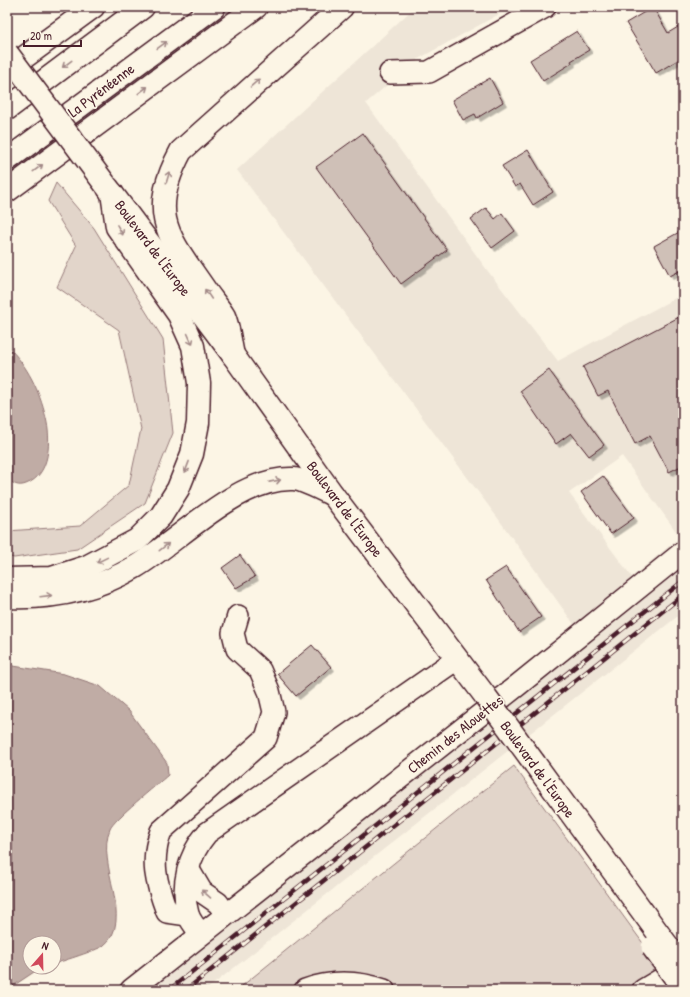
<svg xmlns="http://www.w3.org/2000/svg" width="690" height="997" viewBox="0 0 690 997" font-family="'Patrick Hand',sans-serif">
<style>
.built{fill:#eee5d7;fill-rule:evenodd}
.green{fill:#e2d5ca;stroke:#967a7a}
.water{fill:#c0aca5;stroke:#917474}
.building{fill:#cfc0b7;stroke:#4a1f2b;filter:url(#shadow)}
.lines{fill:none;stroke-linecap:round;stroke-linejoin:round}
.street-casing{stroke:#4a1f2b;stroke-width:24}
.secondary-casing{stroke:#4a1f2b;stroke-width:25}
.highway-casing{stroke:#4a1f2b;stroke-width:25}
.street{stroke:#fcf5e5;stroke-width:21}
.secondary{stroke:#fcf5e5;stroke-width:22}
.highway{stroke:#fcf5e5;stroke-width:22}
.rail-casing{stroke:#4a1f2b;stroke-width:4.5}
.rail{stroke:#fcf5e5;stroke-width:3;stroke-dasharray:9;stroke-linecap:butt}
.street-bridge-casing{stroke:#4a1f2b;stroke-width:24;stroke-linecap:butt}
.secondary-bridge-casing{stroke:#4a1f2b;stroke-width:25;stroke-linecap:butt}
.street-bridge{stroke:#fcf5e5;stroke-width:21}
.secondary-bridge{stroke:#fcf5e5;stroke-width:22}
.oneway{stroke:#a38a88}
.labels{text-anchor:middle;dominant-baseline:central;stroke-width:3.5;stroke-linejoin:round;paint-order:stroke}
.street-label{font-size:15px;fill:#4a1f2b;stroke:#fcf5e5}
</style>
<defs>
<filter id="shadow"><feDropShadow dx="3.5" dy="3.5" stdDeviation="0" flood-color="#0004"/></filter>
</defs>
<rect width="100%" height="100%" fill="#fcf5e5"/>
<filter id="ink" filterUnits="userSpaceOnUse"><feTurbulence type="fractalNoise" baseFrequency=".025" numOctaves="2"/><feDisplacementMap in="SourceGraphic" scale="8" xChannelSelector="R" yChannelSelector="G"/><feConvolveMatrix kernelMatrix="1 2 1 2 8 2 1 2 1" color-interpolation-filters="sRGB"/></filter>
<g filter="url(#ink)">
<path class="built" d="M415,7H512L418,59L366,103L487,270L558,361L683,294V612L206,990H147L511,701L589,642L576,627L497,517L237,170ZM622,456L680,537L632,577L569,493Z"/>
<g class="green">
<polygon points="56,183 94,228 163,339 173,433 145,503 77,549 14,558 7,556 7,531 80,526 129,485 141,429 119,330 57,287 76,246 48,201"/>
<polygon points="514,766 677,990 237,990"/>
</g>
<g class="water">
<path d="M7,346C28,366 39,390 46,418C51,439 51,475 26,484C18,487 14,484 7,479Z"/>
<path d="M7,665L64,674L100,686L129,711L167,763L168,775C157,785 114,819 110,829C95,863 136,921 103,946C95,951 65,960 54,964V943H30V967H46L37,970L7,990Z"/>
</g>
<g class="building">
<polygon points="653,7 668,33 683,24 683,57 656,73 626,23"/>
<polygon points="577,31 589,50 571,61 572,63 543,81 530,60"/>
<polygon points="490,78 503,102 477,118 475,114 463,120 452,100"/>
<polygon points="363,133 447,250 401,284 316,167"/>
<polygon points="528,150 553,192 533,205 520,184 515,187 502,166"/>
<polygon points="486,208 495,219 502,213 515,231 492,248 471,219"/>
<polygon points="683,230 683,269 670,276 654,246"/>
<polygon points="683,315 683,465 669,472 650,436 635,444 608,391 598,396 583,367"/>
<polygon points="549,370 604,445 589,456 571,433 556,444 520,391"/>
<polygon points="603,476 634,518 611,534 581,492"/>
<polygon points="240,555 255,577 236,588 222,568"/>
<polygon points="506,567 541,617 519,632 486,580"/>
<polygon points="312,645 331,667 296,696 277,674"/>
</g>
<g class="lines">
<defs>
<g id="street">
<polyline points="390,73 429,72 545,7"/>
<polyline points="189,870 202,892 218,903 226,914"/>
<path d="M188,915L167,912C156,883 150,861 161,831L266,738L274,712L269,691L260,670L237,649L233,633L238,616"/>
<path d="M201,934C196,928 190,921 188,914C180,886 189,854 207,833L457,659"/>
<polyline points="675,978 683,990"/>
<polyline points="131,990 518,685 683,552"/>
<path d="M305,990C332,980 357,981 384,990"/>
<polyline points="643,990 683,966"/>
</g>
<g id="secondary">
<polyline points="108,188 233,355 333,495 486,697"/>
<polyline points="535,764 661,937"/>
</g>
<g id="highway">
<polyline points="7,70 93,7"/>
<polyline points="7,109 143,7"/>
<polyline points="7,160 214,7"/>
<polyline points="7,191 256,7"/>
<path d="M233,355C230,343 229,327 224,316C219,308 213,301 208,294C171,239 145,218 181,151L342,7"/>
<polyline points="7,579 52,578 86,567 137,540 161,516 178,489 192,454 198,423 199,383 193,346 179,315 117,227 112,193"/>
<path d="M7,597C51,599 96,590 135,567C179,541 239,476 294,479C304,480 323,490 333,495"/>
</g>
</defs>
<use href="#street" class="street-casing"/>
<use href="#secondary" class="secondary-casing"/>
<use href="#highway" class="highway-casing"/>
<use href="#street" class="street"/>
<use href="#secondary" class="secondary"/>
<use href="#highway" class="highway"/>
<defs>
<g id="rail">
<polyline points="169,990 683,581"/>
<polyline points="186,990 683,595"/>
</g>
</defs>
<use href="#rail" class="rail-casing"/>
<use href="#rail" class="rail"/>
<defs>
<polyline id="street-bridge" points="652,947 675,978"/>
<g id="secondary-bridge">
<polyline points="7,53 105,184"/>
<polyline points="486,697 535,764"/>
<polyline points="661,937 683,966"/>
</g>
</defs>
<use href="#street-bridge" class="street-bridge-casing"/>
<use href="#secondary-bridge" class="secondary-bridge-casing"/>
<use href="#street-bridge" class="street-bridge"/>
<use href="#secondary-bridge" class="secondary-bridge"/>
</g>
<defs><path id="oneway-shaft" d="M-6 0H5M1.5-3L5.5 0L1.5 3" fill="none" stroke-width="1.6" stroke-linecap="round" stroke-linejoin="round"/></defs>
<g class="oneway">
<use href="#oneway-shaft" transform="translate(162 45) rotate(-36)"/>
<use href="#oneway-shaft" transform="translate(67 64) rotate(143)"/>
<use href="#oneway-shaft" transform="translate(255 83) rotate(-41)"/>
<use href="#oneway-shaft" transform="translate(143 90) rotate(-37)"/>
<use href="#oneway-shaft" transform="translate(38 168) rotate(-37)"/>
<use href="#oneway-shaft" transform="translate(168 177) rotate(-73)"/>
<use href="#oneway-shaft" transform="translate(120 230) rotate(59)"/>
<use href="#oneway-shaft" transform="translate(208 294) rotate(-124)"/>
<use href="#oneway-shaft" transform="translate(190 339) rotate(66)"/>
<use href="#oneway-shaft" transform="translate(187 467) rotate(111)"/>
<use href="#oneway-shaft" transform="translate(275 481) rotate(-11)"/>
<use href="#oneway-shaft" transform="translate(164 547) rotate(-38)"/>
<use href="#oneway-shaft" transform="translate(102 560) rotate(154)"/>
<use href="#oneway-shaft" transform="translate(46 596) rotate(-7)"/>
<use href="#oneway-shaft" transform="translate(206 894) rotate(-139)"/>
</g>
</g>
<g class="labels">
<g class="street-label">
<text transform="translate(101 90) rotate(-37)">La Pyrénéenne</text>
<text transform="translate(153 248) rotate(53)">Boulevard de l'Europe</text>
<text transform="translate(345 509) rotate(53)">Boulevard de l'Europe</text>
<text transform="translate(455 734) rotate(-38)">Chemin des Alouettes</text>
<text transform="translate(538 769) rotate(54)">Boulevard de l'Europe</text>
</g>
</g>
<rect width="690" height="997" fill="none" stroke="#fcf5e5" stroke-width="24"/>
<rect x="12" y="12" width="666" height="973" fill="none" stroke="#4a1f2b" stroke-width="1.5" filter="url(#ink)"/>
<g transform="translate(42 955) rotate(20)"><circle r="19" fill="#fcf5e5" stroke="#b59f9b"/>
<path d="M0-3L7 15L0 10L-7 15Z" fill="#d1495b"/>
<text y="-6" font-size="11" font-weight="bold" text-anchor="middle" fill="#4a1f2b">N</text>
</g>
<path d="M24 40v6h57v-6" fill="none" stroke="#4a1f2b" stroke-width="2"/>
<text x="30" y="40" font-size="12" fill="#4a1f2b" stroke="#fcf5e5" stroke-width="3" paint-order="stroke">20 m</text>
</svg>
